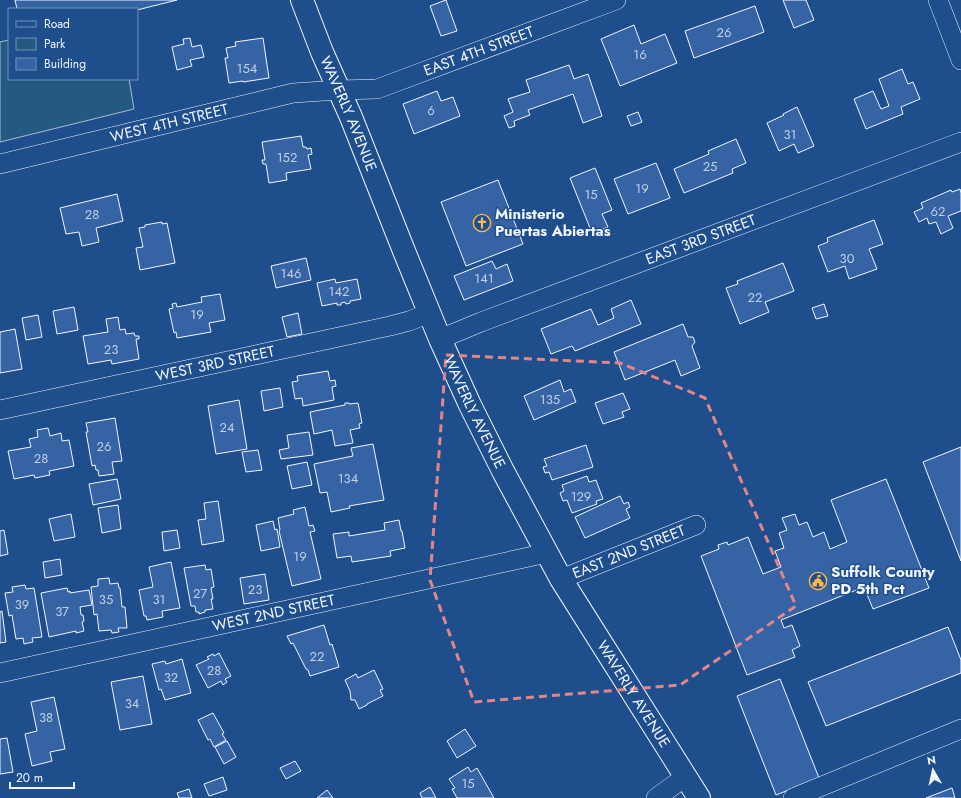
<svg xmlns="http://www.w3.org/2000/svg" width="961" height="798" viewBox="0 0 961 798" font-family="Jost,sans-serif">
<style>
.green{fill:#245a82;stroke:#a8bbd7}
.building{fill:#3563a3;stroke:#f2f6ff}
.lines{fill:none;stroke-linecap:round;stroke-linejoin:round}
.street-casing{stroke:#f2f6ff;stroke-width:20}
.primary-casing{stroke:#f2f6ff;stroke-width:24}
.street{stroke:#1f4e8c;stroke-width:19}
.primary{stroke:#1f4e8c;stroke-width:22}
.marked{fill:none;stroke:#e38589;stroke-width:3;stroke-dasharray:8 5;stroke-linejoin:round}
.labels{text-anchor:middle;dominant-baseline:central;stroke-width:3;stroke-linejoin:round;paint-order:stroke}
.number-label{font-size:13px;fill:#c3d1e8}
.street-label{font-size:15px;fill:#f2f6ff;stroke:#1f4e8c}
.poi-label{font-size:15px;font-weight:bold;fill:#f2f6ff;stroke:#1f4e8c;text-anchor:start}
</style>
<rect width="100%" height="100%" fill="#1f4e8c"/>
<polygon class="green" points="9,40 9,79 129,79 134,109 0,142 0,42"/>
<g class="building">
<polygon points="15,0 177,0 137,10 137,9 17,9"/>
<polygon points="446,0 457,31 441,36 430,6"/>
<polygon points="783,0 806,0 814,20 794,28"/>
<polygon points="755,6 764,32 694,58 685,31"/>
<polygon points="634,25 641,44 665,34 677,63 620,86 601,39"/>
<polygon points="190,38 192,47 201,45 204,57 190,60 192,66 177,70 172,47 184,44 183,39"/>
<polygon points="263,38 269,78 243,82 243,81 229,83 225,58 228,58 226,48 236,46 235,42"/>
<polygon points="569,65 574,79 588,74 602,116 583,123 573,94 528,110 530,115 514,121 515,126 509,128 504,116 513,112 508,99 530,92 526,80"/>
<polygon points="902,69 908,84 913,82 920,99 901,107 903,114 866,129 854,99 873,91 881,109 889,106 879,79"/>
<polygon points="437,91 441,101 453,97 460,116 414,134 403,104"/>
<polygon points="797,107 814,146 798,153 794,144 779,151 767,123 784,115 783,114"/>
<polygon points="638,112 642,122 631,126 627,116"/>
<polygon points="301,136 303,147 306,147 307,149 311,148 312,154 308,155 311,169 286,173 287,180 269,183 266,164 263,164 262,160 265,160 262,142"/>
<polygon points="736,139 746,163 732,169 733,173 684,193 674,169 709,154 708,151"/>
<polygon points="656,163 670,198 628,214 614,179"/>
<polygon points="595,168 612,210 602,214 608,227 592,233 570,178"/>
<polygon points="498,180 523,244 466,266 441,202"/>
<polygon points="960,189 961,193 961,211 948,216 953,228 941,234 936,222 929,224 927,218 919,222 914,212 923,208 921,203 951,190 952,192"/>
<polygon points="117,194 123,221 96,228 99,242 82,246 79,232 66,234 60,208"/>
<polygon points="874,220 883,244 869,249 877,269 849,279 845,266 828,272 818,246 828,242 827,238"/>
<polygon points="162,222 162,224 167,223 175,263 140,270 136,248 143,247 139,228 145,227 145,225"/>
<polygon points="306,258 311,280 276,288 271,266"/>
<polygon points="492,261 496,269 507,264 513,281 464,300 454,276"/>
<polygon points="783,263 794,291 765,302 769,312 740,324 726,288 738,284 737,281"/>
<polygon points="335,279 336,283 357,279 361,299 350,301 350,303 346,304 345,302 341,303 341,305 337,305 337,303 322,306 317,283"/>
<polygon points="220,294 225,320 209,323 211,332 177,338 176,332 174,333 169,309 173,308 172,304 176,303 177,307 202,302 201,297"/>
<polygon points="631,300 641,324 575,351 572,346 551,354 541,329 591,309 598,325 614,318 611,309"/>
<polygon points="824,304 828,316 816,319 812,308"/>
<polygon points="74,307 78,330 57,334 53,311"/>
<polygon points="298,313 302,334 287,337 282,317"/>
<polygon points="38,315 42,337 26,340 22,318"/>
<polygon points="118,317 120,330 125,329 126,334 134,333 135,336 139,336 139,339 136,339 139,359 112,364 111,360 88,364 83,336 108,332 106,319"/>
<polygon points="683,324 688,337 693,337 695,342 692,346 700,368 681,376 675,360 625,380 614,352"/>
<polygon points="15,329 22,369 0,373 0,332"/>
<polygon points="328,371 330,381 335,380 336,386 332,387 334,400 303,406 302,398 295,399 292,382 298,381 297,376"/>
<polygon points="560,380 564,392 571,389 576,402 534,420 524,396"/>
<polygon points="280,388 283,407 264,411 261,391"/>
<polygon points="623,393 630,409 622,412 624,417 603,424 595,403"/>
<polygon points="239,400 247,449 216,454 208,406"/>
<polygon points="345,403 349,403 349,404 358,403 362,423 359,424 360,428 350,430 353,443 335,446 332,430 314,434 310,412 345,405"/>
<polygon points="115,418 122,461 112,462 114,474 99,476 98,470 96,470 95,465 92,466 86,432 88,432 86,423"/>
<polygon points="48,428 50,436 61,433 62,441 69,440 74,466 49,471 50,475 35,478 34,475 14,479 8,451 31,447 29,439 38,437 37,430"/>
<polygon points="309,432 313,455 281,459 279,450 289,448 287,435"/>
<polygon points="373,444 384,500 349,506 350,508 331,512 327,492 320,493 314,464 353,456 351,448"/>
<polygon points="586,445 593,467 552,480 549,472 545,473 543,467 547,466 544,459"/>
<polygon points="961,447 961,561 923,462"/>
<polygon points="258,450 262,470 246,472 242,452"/>
<polygon points="307,462 312,485 292,489 287,466"/>
<polygon points="587,476 589,482 596,480 603,499 596,501 597,504 572,513 567,500 563,501 560,493 564,491 562,485"/>
<polygon points="117,479 121,499 93,505 89,484"/>
<polygon points="886,479 929,588 873,609 864,587 781,620 784,628 792,625 800,646 792,650 795,657 747,675 701,556 719,549 718,545 727,542 728,545 748,537 763,574 781,567 775,551 784,548 779,533 787,530 782,518 795,514 799,525 807,522 813,537 824,532 830,549 847,542 831,500"/>
<polygon points="620,496 624,504 628,502 630,507 626,509 630,518 585,538 575,517"/>
<polygon points="218,501 224,541 202,545 198,520 206,519 204,503"/>
<polygon points="118,505 121,529 102,533 98,508"/>
<polygon points="305,507 309,526 313,525 315,531 310,532 321,579 292,586 279,531 280,530 278,518 294,514 293,510"/>
<polygon points="71,514 75,537 54,541 49,519"/>
<polygon points="399,520 401,531 402,531 405,548 390,551 391,556 352,562 351,556 337,558 333,534 349,532 349,536 385,530 384,523"/>
<polygon points="273,521 275,530 277,529 280,547 261,551 256,525"/>
<polygon points="4,530 8,554 0,556 0,531"/>
<polygon points="177,530 180,548 164,551 162,532"/>
<polygon points="60,559 62,575 45,578 43,562"/>
<polygon points="171,562 180,608 162,611 163,617 147,620 146,616 144,616 139,590 153,587 149,567"/>
<polygon points="205,565 206,570 211,569 214,587 211,588 213,599 211,599 213,609 205,610 205,612 199,614 199,612 196,612 195,606 191,606 184,568"/>
<polygon points="265,574 269,600 244,604 240,578"/>
<polygon points="109,578 110,584 118,583 119,588 120,588 122,607 125,607 127,628 118,628 119,632 112,633 111,630 99,631 97,614 94,615 91,587 98,586 98,579"/>
<polygon points="25,585 26,589 34,588 42,637 32,638 33,642 24,644 23,638 16,639 12,615 9,616 5,593 13,592 12,587"/>
<polygon points="67,588 68,592 70,591 70,593 89,590 92,605 80,607 81,615 83,615 84,621 82,622 84,631 76,633 76,631 49,637 41,593"/>
<polygon points="2,611 6,642 0,643 0,612"/>
<polygon points="324,625 330,645 332,644 339,667 310,676 308,670 306,669 293,643 291,644 287,636"/>
<polygon points="948,627 961,660 961,673 826,726 808,682"/>
<polygon points="219,653 231,676 225,679 227,682 223,685 221,681 208,688 196,665 209,659 207,657 213,654 214,656"/>
<polygon points="182,659 191,693 165,700 161,689 159,690 152,664 165,661 166,664"/>
<polygon points="374,670 383,689 380,690 383,696 367,704 367,705 359,709 355,700 351,700 350,691 345,680 356,674 358,678"/>
<polygon points="143,676 152,724 120,730 111,682"/>
<polygon points="780,679 819,778 776,795 737,696"/>
<polygon points="54,697 65,749 50,752 52,761 32,766 25,734 37,731 31,702"/>
<polygon points="213,713 224,733 222,734 226,740 214,747 210,739 208,740 198,720"/>
<polygon points="465,729 476,746 457,758 447,741"/>
<polygon points="7,738 13,772 0,774 0,739"/>
<polygon points="227,741 236,757 224,764 215,747"/>
<polygon points="295,761 301,771 286,779 280,768"/>
<polygon points="468,767 471,772 477,768 494,798 457,798 452,789 455,788 449,779"/>
<polygon points="223,777 227,790 209,796 204,784"/>
<polygon points="430,787 436,798 422,798 420,793"/>
<polygon points="952,788 955,798 926,798"/>
<polygon points="189,789 192,798 179,798 177,793"/>
<polygon points="327,790 333,798 317,798"/>
</g>
<g class="lines">
<defs>
<g id="street">
<polyline points="938,0 961,60"/>
<path id="s1" d="M0,164L293,93L339,90L377,89L616,0"/>
<path id="s2" d="M440,339L481,322L961,142"/>
<path id="s3" d="M0,410L390,326L409,321L430,313"/>
<path id="s4" d="M561,579L696,525"/>
<path id="s5" d="M0,673L547,553"/>
<polyline points="656,798 685,777"/>
<polyline points="793,798 961,729"/>
</g>
<g id="primary">
<path id="s6" d="M302,0L322,52L351,117L404,251L440,339L470,405L503,471L561,579L699,798"/>
</g>
</defs>
<use href="#street" class="street-casing"/>
<use href="#primary" class="primary-casing"/>
<use href="#street" class="street"/>
<use href="#primary" class="primary"/>
</g>
<path class="marked" d="M446,355L620,363L705,398L796,606L680,685L474,702L430,580Z"/>
<defs>
<symbol id="church-ring" viewBox="-11 -11 22 22"><circle r="9.5" fill="#1f4e8c" stroke="#ffb74d" stroke-width="1.5"/><path d="M-1.2-6h2.4v3.5h3.3v2.4h-3.3V6h-2.4V-.1h-3.3v-2.4h3.3Z" fill="#ffb74d"/></symbol>
<symbol id="civic-ring" viewBox="-11 -11 22 22"><circle r="9.5" fill="#1f4e8c" stroke="#ffb74d" stroke-width="1.5"/><path d="M-.6-6.5H3V-4.5H.6V-3L4-1V1h2V6H-6V1h2V-1L-.6-3ZM-1.2 2.5V6h2.4V2.5Z" fill="#ffb74d"/></symbol>
</defs>
<g fill-rule="evenodd">
<use href="#church-ring" x="472" y="213" width="20" height="20"/>
<use href="#civic-ring" x="808" y="571" width="20" height="20"/>
</g>
<g class="labels">
<g class="number-label">
<text x="724" y="32">26</text>
<text x="640" y="54">16</text>
<text x="247" y="68">154</text>
<text x="431" y="110">6</text>
<text x="790" y="134">31</text>
<text x="287" y="157">152</text>
<text x="710" y="166">25</text>
<text x="642" y="188">19</text>
<text x="591" y="194">15</text>
<text x="938" y="211">62</text>
<text x="92" y="214">28</text>
<text x="847" y="258">30</text>
<text x="291" y="273">146</text>
<text x="484" y="278">141</text>
<text x="339" y="291">142</text>
<text x="755" y="297">22</text>
<text x="197" y="314">19</text>
<text x="111" y="349">23</text>
<text x="550" y="399">135</text>
<text x="227" y="427">24</text>
<text x="104" y="446">26</text>
<text x="41" y="458">28</text>
<text x="348" y="478">134</text>
<text x="581" y="496">129</text>
<text x="300" y="556">19</text>
<text x="255" y="589">23</text>
<text x="200" y="593">27</text>
<text x="106" y="599">35</text>
<text x="159" y="599">31</text>
<text x="22" y="604">39</text>
<text x="62" y="611">37</text>
<text x="317" y="656">22</text>
<text x="214" y="670">28</text>
<text x="171" y="677">32</text>
<text x="132" y="703">34</text>
<text x="46" y="717">38</text>
<text x="468" y="783">15</text>
</g>
<g class="street-label">
<text stroke="none"><textPath href="#s1" startOffset="494">EAST 4TH STREET</textPath></text>
<text stroke="none"><textPath href="#s6" startOffset="123">WAVERLY AVENUE</textPath></text>
<text stroke="none"><textPath href="#s1" startOffset="174">WEST 4TH STREET</textPath></text>
<text stroke="none"><textPath href="#s2" startOffset="279">EAST 3RD STREET</textPath></text>
<text stroke="none"><textPath href="#s3" startOffset="220">WEST 3RD STREET</textPath></text>
<text stroke="none"><textPath href="#s6" startOffset="447">WAVERLY AVENUE</textPath></text>
<text stroke="none"><textPath href="#s4" startOffset="73">EAST 2ND STREET</textPath></text>
<text stroke="none"><textPath href="#s5" startOffset="280">WEST 2ND STREET</textPath></text>
<text stroke="none"><textPath href="#s6" startOffset="771">WAVERLY AVENUE</textPath></text>
</g>
<g class="poi-label">
<text x="495" y="214">Ministerio<tspan x="495" dy="17">Puertas Abiertas</tspan></text>
<text x="831" y="572">Suffolk County<tspan x="831" dy="17">PD 5th Pct</tspan></text>
</g>
</g>
<rect x="8" y="8" width="130" height="72" fill="#1f4e8c" stroke="#7391ba"/>
<rect x="16" y="21" width="20" height="6" fill="#1f4e8c" stroke="#7391ba"/>
<text x="44" y="28" font-size="12" fill="#f2f6ff">Road</text>
<rect x="16" y="38" width="20" height="12" fill="#245a82" stroke="#7391ba"/>
<text x="44" y="48" font-size="12" fill="#f2f6ff">Park</text>
<rect x="16" y="58" width="20" height="12" fill="#3563a3" stroke="#7391ba"/>
<text x="44" y="68" font-size="12" fill="#f2f6ff">Building</text>
<g transform="translate(933 770) rotate(351)" stroke="#1f4e8c" stroke-width="3" paint-order="stroke">
<path d="M0-3L7 15L0 10L-7 15Z" fill="#f2f6ff"/>
<text y="-6" font-size="11" font-weight="bold" text-anchor="middle" fill="#f2f6ff">N</text>
</g>
<path d="M10 782v6h64v-6" fill="none" stroke="#f2f6ff" stroke-width="2"/>
<text x="16" y="782" font-size="12" fill="#f2f6ff" stroke="#1f4e8c" stroke-width="3" paint-order="stroke">20 m</text>
</svg>
